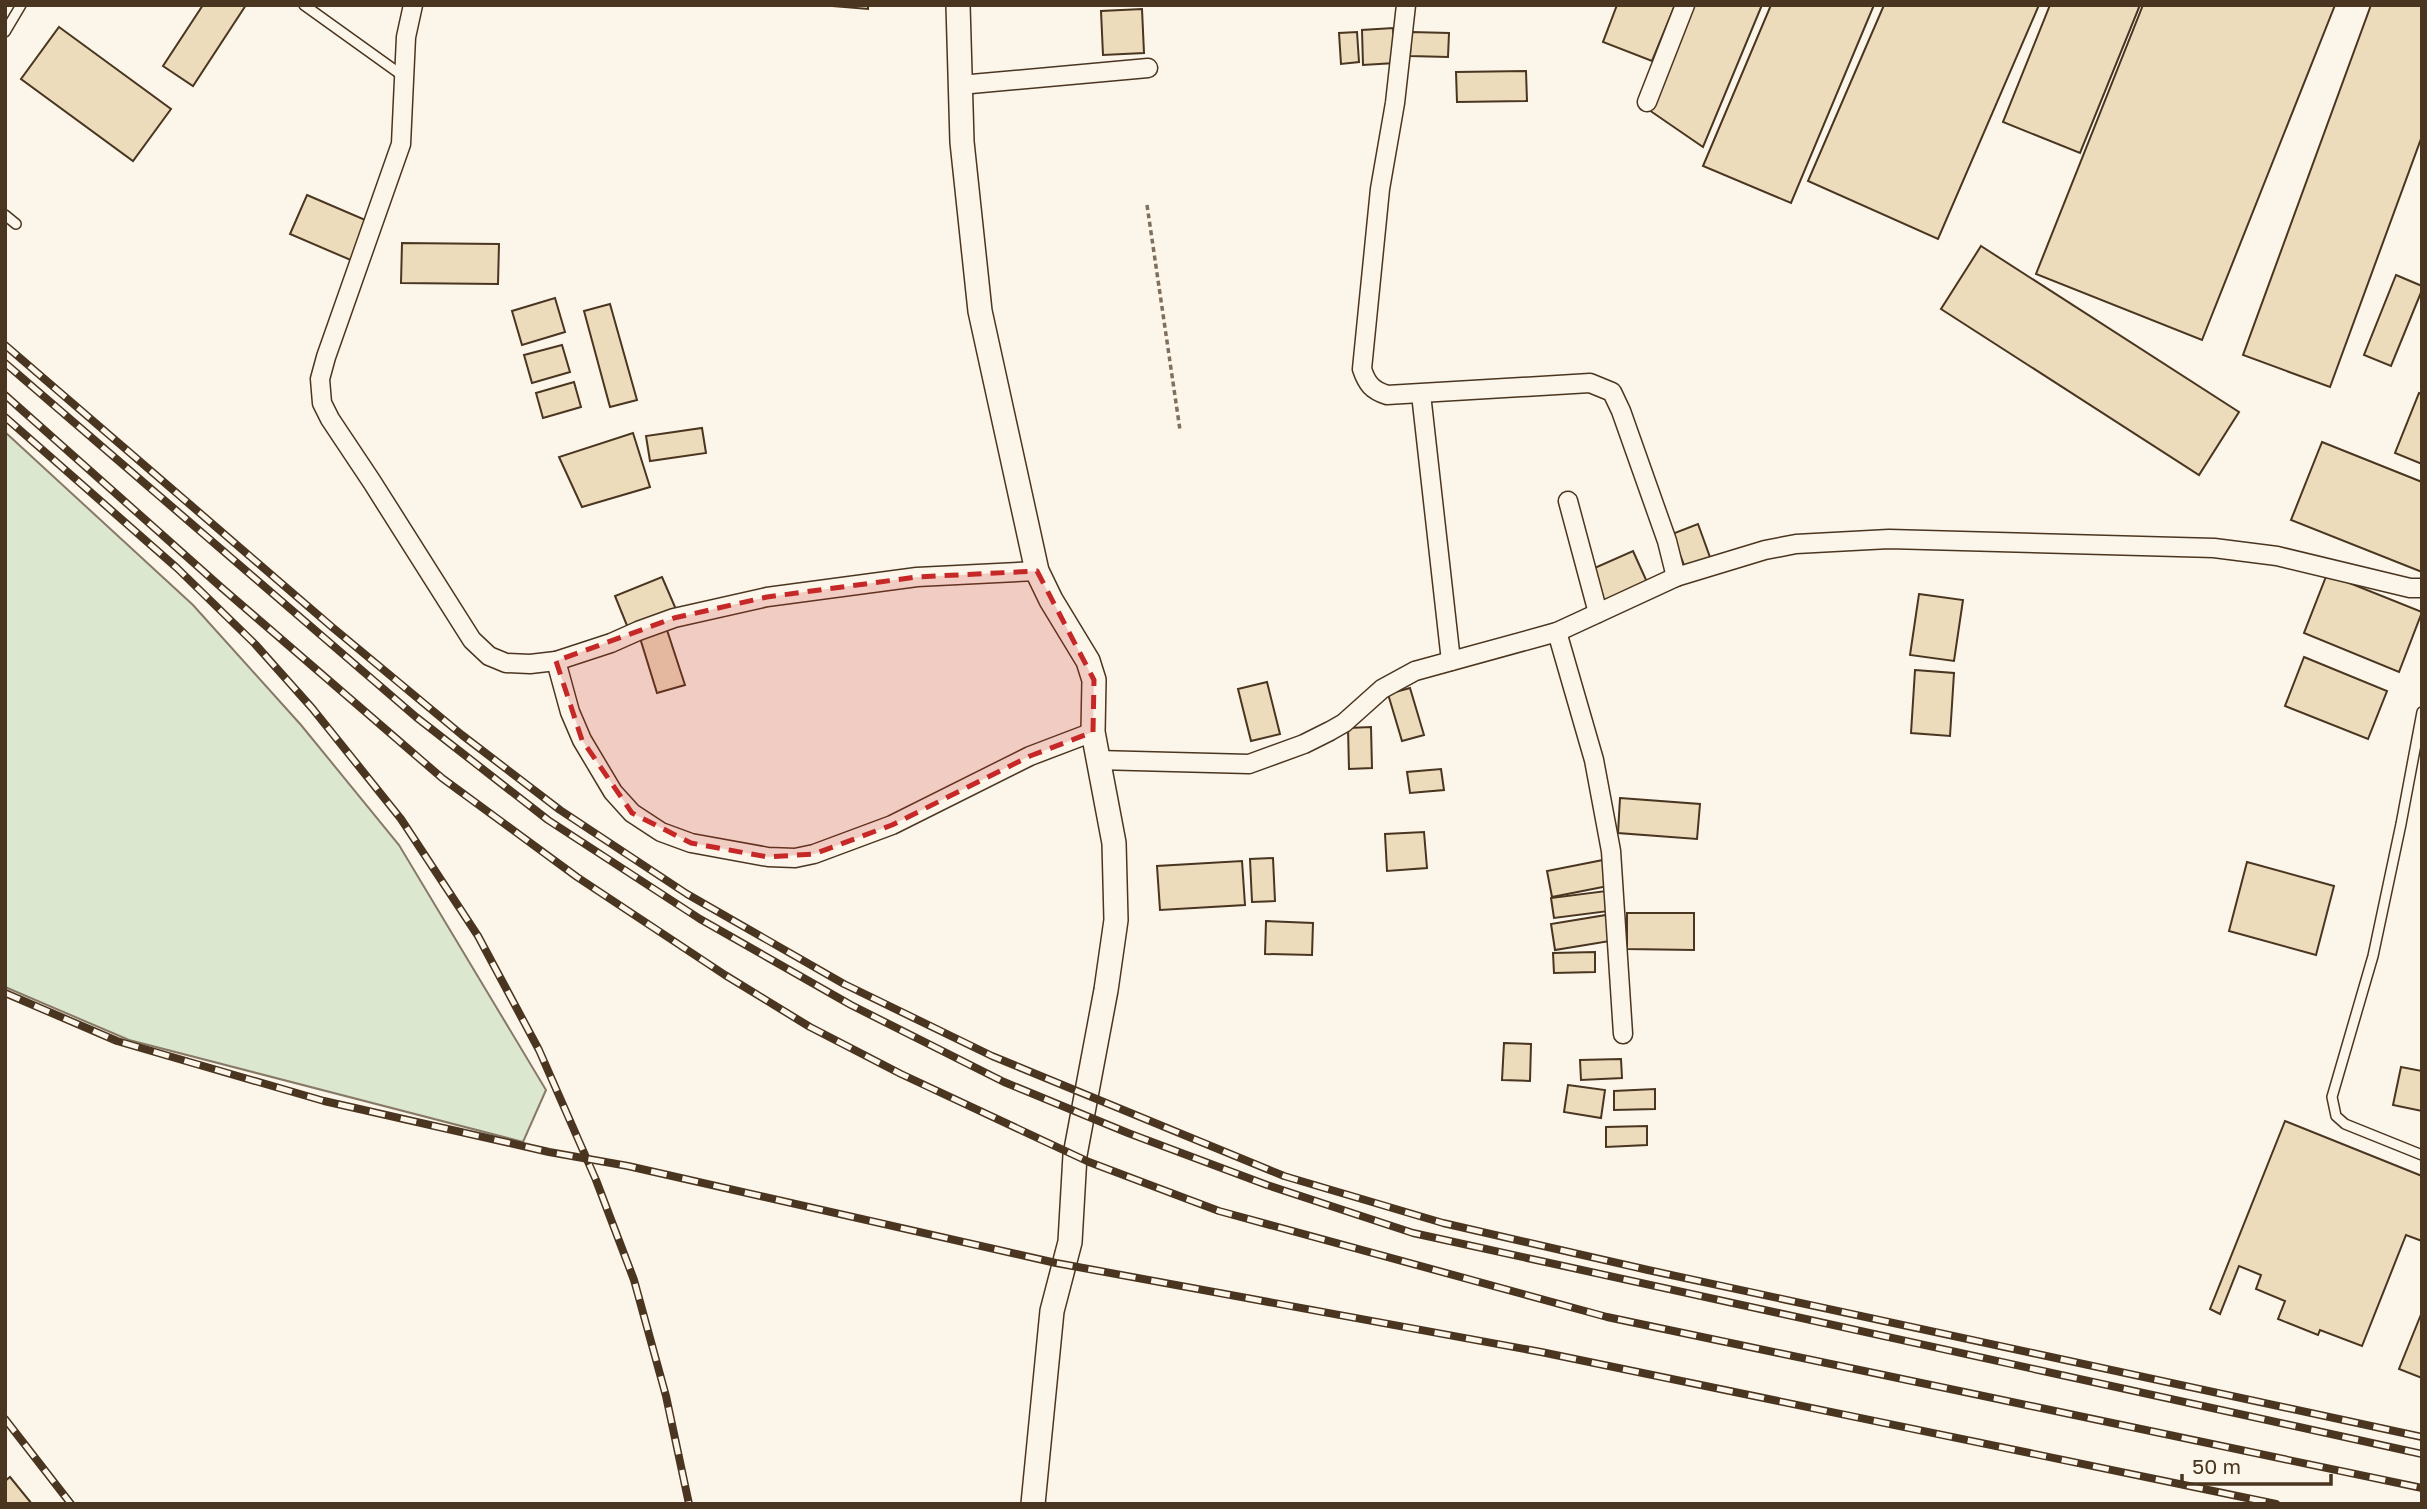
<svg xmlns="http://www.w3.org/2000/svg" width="2427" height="1509" viewBox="0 0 2427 1509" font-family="'Golos Text',sans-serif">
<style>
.green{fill:#dce7d0;stroke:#887966;stroke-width:2}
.building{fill:#ecdcbc;stroke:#4a3520;stroke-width:2}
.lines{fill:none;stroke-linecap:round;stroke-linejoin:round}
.service-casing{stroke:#4a3520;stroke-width:12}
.minor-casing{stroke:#4a3520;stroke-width:21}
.tertiary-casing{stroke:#4a3520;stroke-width:26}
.path{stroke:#7f6f5c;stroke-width:3.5;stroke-dasharray:5 3.5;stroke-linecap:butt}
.service{stroke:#fbf6e9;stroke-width:9}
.minor{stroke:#fbf6e9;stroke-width:18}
.tertiary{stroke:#fbf6e9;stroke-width:23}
.rail-casing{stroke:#4a3520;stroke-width:8}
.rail{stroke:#fbf6e9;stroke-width:5;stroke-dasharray:16;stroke-linecap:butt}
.marked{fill:#c62828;fill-opacity:0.2;stroke:#c62828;stroke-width:5;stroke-dasharray:14 9;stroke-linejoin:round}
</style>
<rect width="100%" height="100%" fill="#fbf6e9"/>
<polygon class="green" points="5,432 193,605 301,725 399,845 546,1090 523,1142 129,1040 5,987"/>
<g class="building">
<polygon points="203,5 246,5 193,86 163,66"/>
<polygon points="820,5 868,5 868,9"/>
<polygon points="1617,5 1675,5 1652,61 1603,42"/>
<polygon points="1692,5 1762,5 1703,147 1649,110"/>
<polygon points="1771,5 1874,5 1791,203 1703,166"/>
<polygon points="1884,5 2039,5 1938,239 1808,181"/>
<polygon points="2050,5 2140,5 2080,153 2003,122"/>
<polygon points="2143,5 2335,5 2202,340 2036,274"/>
<polygon points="2371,5 2422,5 2422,136 2330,387 2243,355"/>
<polygon points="1142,9 1144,53 1103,55 1101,11"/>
<polygon points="59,27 171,109 133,161 21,79"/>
<polygon points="1393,28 1395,63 1363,65 1362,30"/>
<polygon points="1357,32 1359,62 1341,64 1339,33"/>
<polygon points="1411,32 1449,33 1448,57 1410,56"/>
<polygon points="1526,71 1527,101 1457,102 1456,72"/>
<polygon points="307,195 370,222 353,261 290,234"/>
<polygon points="402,243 499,244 498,284 401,283"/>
<polygon points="1981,246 2239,412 2199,475 1941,309"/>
<polygon points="2396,275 2422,286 2422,290 2391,366 2364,355"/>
<polygon points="555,298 565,332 522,345 512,311"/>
<polygon points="610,304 637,400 610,407 584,311"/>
<polygon points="562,345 570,372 532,383 524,355"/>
<polygon points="574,382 581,407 543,418 536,393"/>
<polygon points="2419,393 2422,394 2422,464 2395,453"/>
<polygon points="702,428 706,453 650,461 646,436"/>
<polygon points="633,433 650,487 582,507 559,457"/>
<polygon points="2322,442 2422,482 2422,572 2291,520"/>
<polygon points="1698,524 1711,560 1686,570 1672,534"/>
<polygon points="1633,551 1647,582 1605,602 1590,570"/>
<polygon points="2327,574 2422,612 2399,672 2304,633"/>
<polygon points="662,577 678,614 630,633 615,596"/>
<polygon points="1919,594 1963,600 1954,661 1910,655"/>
<polygon points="667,630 685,685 657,693 640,638"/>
<polygon points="2304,657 2387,691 2368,739 2285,706"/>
<polygon points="1915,670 1954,673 1950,736 1911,733"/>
<polygon points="1267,682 1280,734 1251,741 1238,689"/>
<polygon points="1410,688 1424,735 1402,741 1388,694"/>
<polygon points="1371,727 1372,768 1349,769 1348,728"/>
<polygon points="1441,769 1444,790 1410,793 1407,772"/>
<polygon points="1620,798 1700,804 1697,839 1618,833"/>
<polygon points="1424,832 1427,868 1387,871 1385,834"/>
<polygon points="1273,858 1275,901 1252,902 1250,859"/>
<polygon points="1603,860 1608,886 1552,897 1547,871"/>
<polygon points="1242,861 1245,905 1160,910 1157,866"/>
<polygon points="2247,862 2334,886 2316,955 2229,931"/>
<polygon points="1606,891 1609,911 1554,918 1551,898"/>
<polygon points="1627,913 1694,913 1694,950 1627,949"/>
<polygon points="1606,915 1610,941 1555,950 1551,924"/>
<polygon points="1266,921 1313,923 1312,955 1265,954"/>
<polygon points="1595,952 1595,972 1554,973 1553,953"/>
<polygon points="1504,1043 1531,1044 1530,1081 1502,1080"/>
<polygon points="1621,1059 1622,1078 1581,1080 1580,1060"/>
<polygon points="2401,1067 2422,1071 2422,1111 2393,1105"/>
<polygon points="1568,1085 1605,1090 1601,1118 1564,1112"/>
<polygon points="1655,1089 1655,1109 1614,1110 1614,1091"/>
<polygon points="2285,1121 2422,1176 2422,1241 2406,1235 2362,1346 2320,1330 2318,1335 2278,1319 2285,1301 2256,1289 2261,1275 2239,1266 2220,1314 2210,1309"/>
<polygon points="1647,1126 1647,1145 1606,1147 1606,1127"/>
<polygon points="2422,1312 2422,1378 2399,1369"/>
<polygon points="10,1477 32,1504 5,1504 5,1481"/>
</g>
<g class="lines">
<defs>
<g id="service">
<polyline points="304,5 403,76"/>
<polyline points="5,32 21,5"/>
<polyline points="5,215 16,224"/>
<polyline points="2422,712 2401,824 2373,956 2332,1097 2336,1116 2345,1124 2422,1155"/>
</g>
<g id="minor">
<polyline points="413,5 406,37 401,144 326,357 320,379 322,403 330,419 372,482 472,640 489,656 506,663 530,664 556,661 611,643 638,631 674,618 767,597 917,577 1037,571"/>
<path d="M1406,5L1395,103L1380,189L1362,369C1367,384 1372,390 1387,395L1590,383L1612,392L1621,411L1667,541L1676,577"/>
<polyline points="960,85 1148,68"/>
<polyline points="1647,102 1685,5"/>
<polyline points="1421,394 1451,661"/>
<polyline points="1568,501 1598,613"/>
<polyline points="1557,632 1594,760 1611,851 1623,1034"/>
<polyline points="556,661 570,712 582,740 613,792 632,813 661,832 691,843 768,857 795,858 814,854 892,825 1030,756 1093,732"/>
<polyline points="1097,760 1249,764 1304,744 1330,731 1344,723 1382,689 1415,671 1557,632 1676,577 1765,550 1796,544 1889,539 2214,548 2277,556 2410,588 2422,588"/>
</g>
<polyline id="tertiary" points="958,5 962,142 980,311 1037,571 1051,600 1088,661 1094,680 1093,732 1114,843 1116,920 1106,990 1075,1155 1070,1242 1052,1311 1033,1504"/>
</defs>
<use href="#service" class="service-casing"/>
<use href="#minor" class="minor-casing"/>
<use href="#tertiary" class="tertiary-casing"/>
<polyline class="path" points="1147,205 1180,430"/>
<use href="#service" class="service"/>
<use href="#minor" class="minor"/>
<use href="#tertiary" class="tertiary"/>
<defs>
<g id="rail">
<polyline points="5,345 332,627 462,735 560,810 687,894 844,984 992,1056 1284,1176 1443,1223 1648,1270 2422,1437"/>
<polyline points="5,363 416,717 548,820 700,919 851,1005 1004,1082 1128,1133 1267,1185 1413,1233 2422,1454"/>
<polyline points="5,395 222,588 442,778 577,877 725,975 810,1027 901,1074 1089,1162 1219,1211 1607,1317 2422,1488"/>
<polyline points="5,417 177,568 255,644 312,708 401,819 478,936 539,1050 596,1180 634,1280 666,1396 689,1504"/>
<polyline points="5,993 117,1041 324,1101 549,1152 628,1166 1056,1263 1541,1352 2276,1504"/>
<polyline points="5,1419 71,1504"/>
</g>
</defs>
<use href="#rail" class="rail-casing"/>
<use href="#rail" class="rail"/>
</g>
<path class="marked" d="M1037,571L1094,680L1093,732L1030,756L892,825L814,854L768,857L691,843L632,813L582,740L556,661L674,618L767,597L917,577Z"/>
<rect width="2427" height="1509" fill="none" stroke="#4a3520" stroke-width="14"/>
<path d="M2182 1474v10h149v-10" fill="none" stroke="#4a3520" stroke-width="3.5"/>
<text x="2192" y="1474" font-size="21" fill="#4a3520" stroke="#fbf6e9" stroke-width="5" paint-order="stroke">50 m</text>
</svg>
